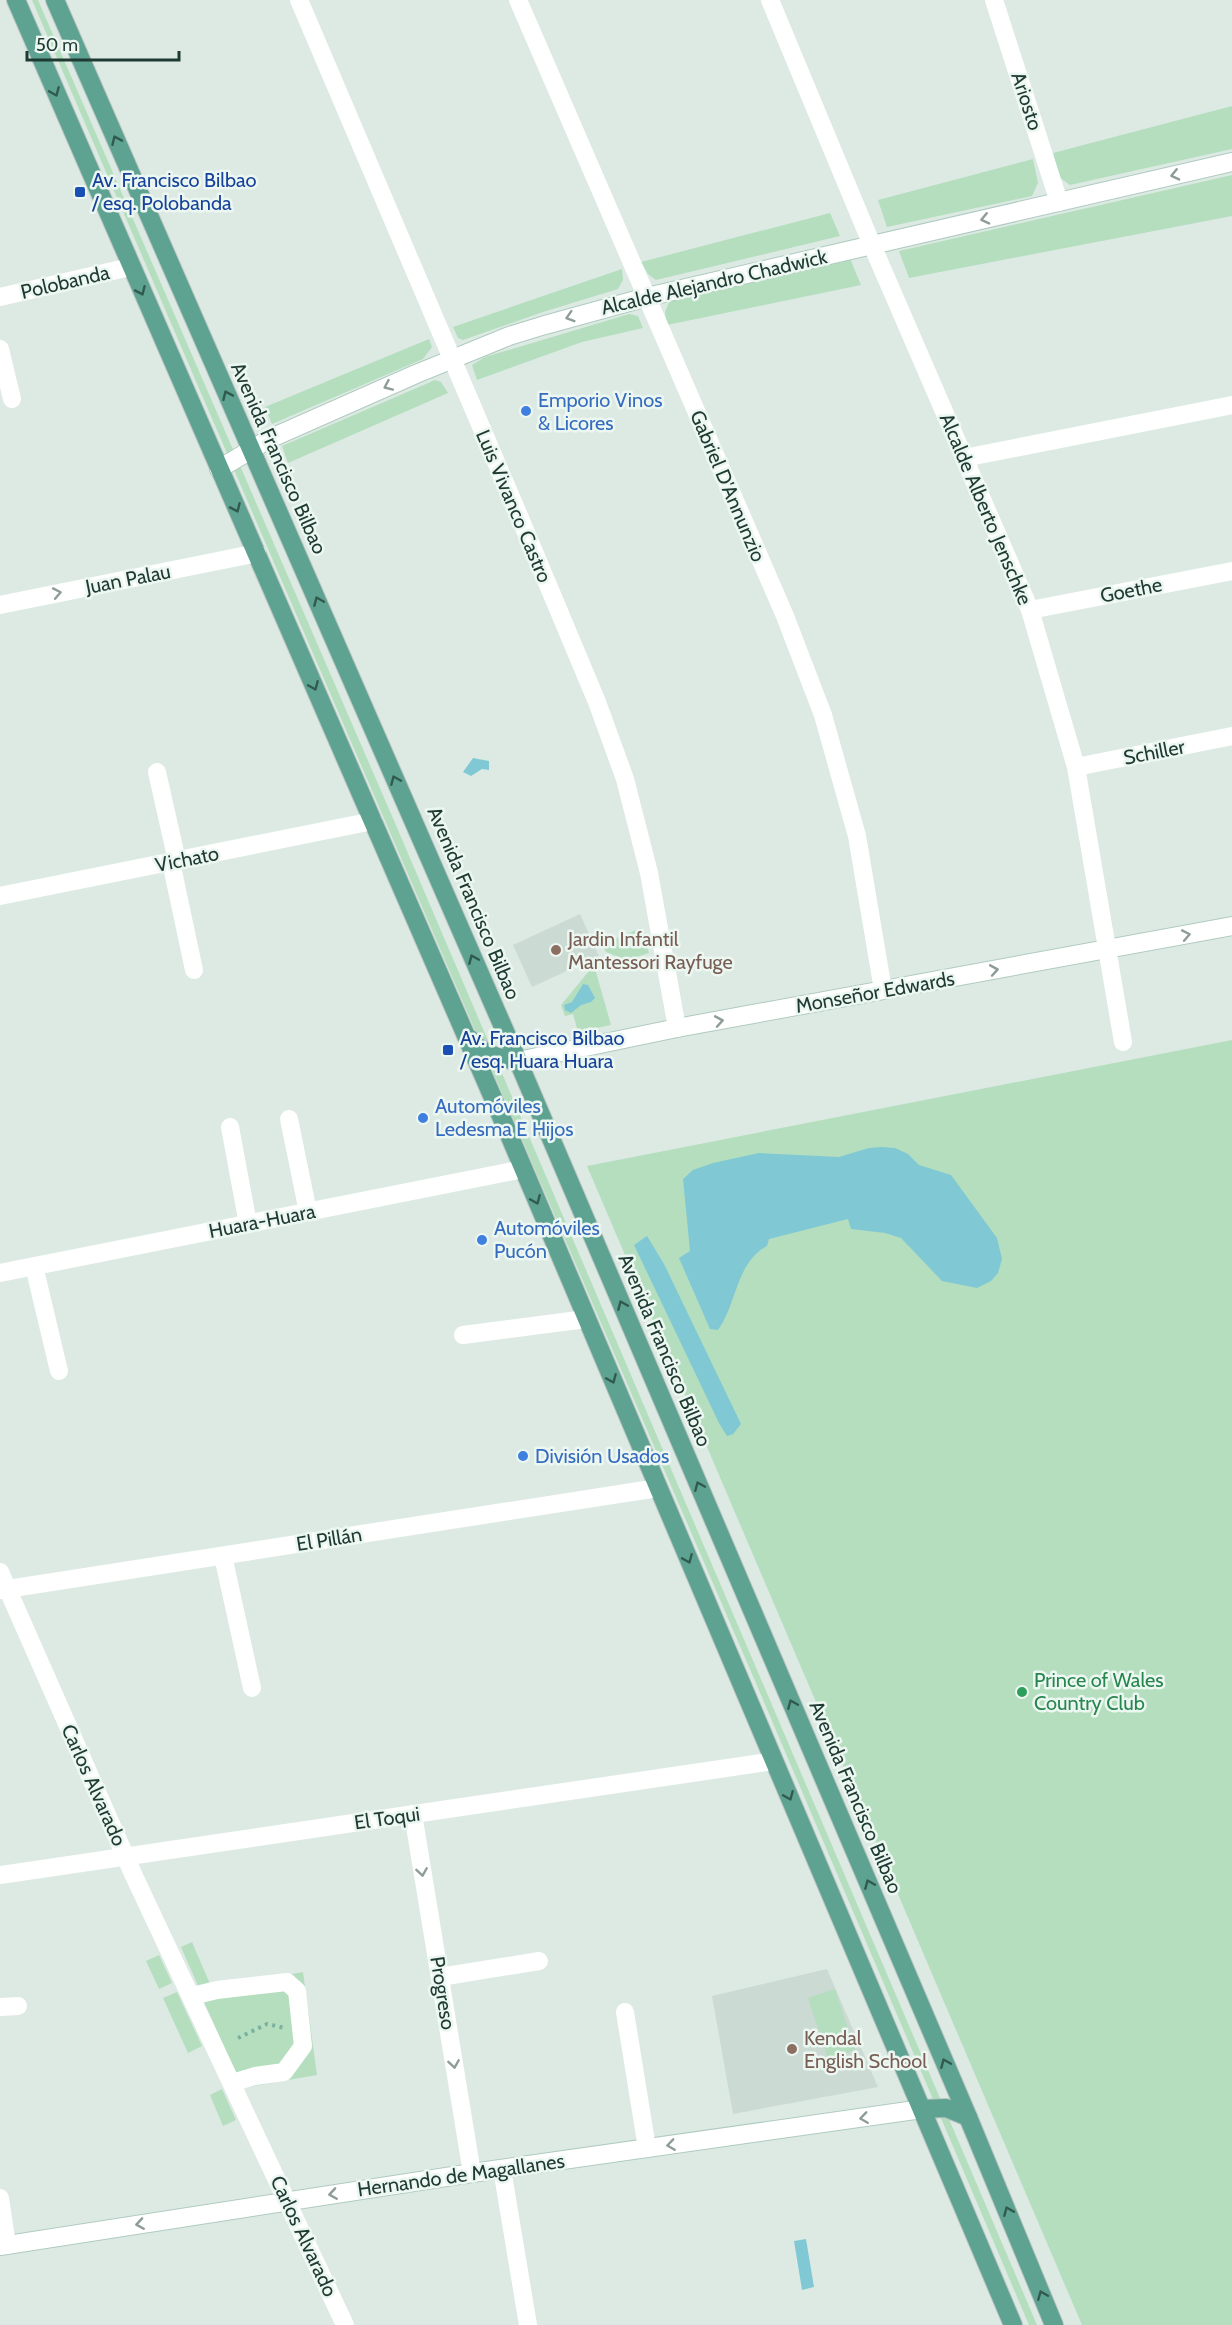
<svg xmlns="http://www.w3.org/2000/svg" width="1232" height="2325" viewBox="0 0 1232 2325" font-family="Cabin,sans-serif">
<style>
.built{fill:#cbdad3}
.green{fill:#b4debe}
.water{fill:#80c8d4}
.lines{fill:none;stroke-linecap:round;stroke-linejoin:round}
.secondary-casing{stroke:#afcbc0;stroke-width:20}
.primary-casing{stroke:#bcc4c2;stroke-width:20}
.path{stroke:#7bb09f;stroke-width:4;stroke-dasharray:3 4.5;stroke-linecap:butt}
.street{stroke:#fff;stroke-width:18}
.secondary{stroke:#fff;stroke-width:18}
.primary{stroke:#5ea391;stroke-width:18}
.oneway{stroke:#315a4e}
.oneway2{stroke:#8e9c98}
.transit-dot{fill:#1a4fb4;stroke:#edf7f2;stroke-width:2}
.shop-dot{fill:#3f7fe0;stroke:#edf7f2;stroke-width:2}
.education-dot{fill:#8d6e63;stroke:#edf7f2;stroke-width:2}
.leisure-dot{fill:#2e9e5b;stroke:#edf7f2;stroke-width:2}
.labels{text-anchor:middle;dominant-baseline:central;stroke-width:5;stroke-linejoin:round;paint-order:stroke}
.street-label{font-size:20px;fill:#1e3a32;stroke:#edf7f2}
.transit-label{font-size:20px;fill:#164399;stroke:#edf7f2;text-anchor:start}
.shop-label{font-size:20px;fill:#366cbe;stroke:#edf7f2;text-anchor:start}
.education-label{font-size:20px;fill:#785e54;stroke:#edf7f2;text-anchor:start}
.leisure-label{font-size:20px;fill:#27864d;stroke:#edf7f2;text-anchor:start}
</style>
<rect width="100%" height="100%" fill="#ddeae4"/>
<g class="built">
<polygon points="580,914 599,956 532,987 513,945"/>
<polygon points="827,1969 878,2087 733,2114 712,1996"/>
</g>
<g class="green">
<polygon points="32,0 38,0 395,823 1037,2325 1029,2325 758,1688"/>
<polygon points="1232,106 1232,149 1070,185 1059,177 1053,153"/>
<polygon points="1033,159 1038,183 1032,196 887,227 878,200"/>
<polygon points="1232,175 1232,216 909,278 899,251"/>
<polygon points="830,213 840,236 656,280 648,274 641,262"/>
<polygon points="849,256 861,285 667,325 665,312 670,300"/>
<polygon points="622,269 623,280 618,289 543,312 463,340 458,338 453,327"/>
<polygon points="629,314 638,316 643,328 582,342 477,380 472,365 485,357"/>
<polygon points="429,339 432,347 423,359 272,424 265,407"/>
<polygon points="435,380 441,382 448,393 288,463 282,446"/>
<polygon points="641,928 649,953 627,960 606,952 602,944"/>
<polygon points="594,965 611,1025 578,1032 573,1014 565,1016 561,1005"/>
<polygon points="1232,1040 1232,2325 1082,2325 587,1166"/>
<polygon points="192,1942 210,1984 199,1988 181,1947"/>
<polygon points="159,1955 172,1983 159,1989 146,1961"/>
<polygon points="303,1972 317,2075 243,2088 199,1991"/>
<polygon points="835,1989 855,2050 828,2059 808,1998"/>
<polygon points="177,1992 202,2046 188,2053 163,1998"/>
<polygon points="222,2089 236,2120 223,2126 210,2095"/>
</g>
<g class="water">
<polygon points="473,758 489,761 489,770 482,769 471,776 463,772"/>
<polygon points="583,984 588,985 595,998 591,1002 581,1005 571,1013 565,1010 564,1005 572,1002"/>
<path d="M882,1147L895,1148L908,1154L919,1165L951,1175L997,1238L1002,1259L998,1273L991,1281L977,1288L942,1281L901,1238L885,1233L851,1229L848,1219L769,1239L767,1246C736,1262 737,1304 718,1330L710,1329L679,1258L690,1251L683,1179L693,1170L713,1163L759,1153L839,1157L869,1148Z"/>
<polygon points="647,1236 664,1264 741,1424 733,1434 727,1436 719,1423 634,1245"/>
<polygon points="806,2239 814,2287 802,2290 794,2241"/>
</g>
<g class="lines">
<defs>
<g id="secondary">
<polyline points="219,469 269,439 416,374 509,336 545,325 647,297 1232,162"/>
<polyline points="518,1061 677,1028 1232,926"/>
<polyline points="0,2246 472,2173 922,2109"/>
</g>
<g id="primary">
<polyline points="16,0 510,1137 1013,2325"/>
<polyline points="55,0 518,1061 968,2117 1054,2325"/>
<path d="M470,1039C482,1054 500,1059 518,1061"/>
<polyline points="922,2109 946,2108 968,2117"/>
</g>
</defs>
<use href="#secondary" class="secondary-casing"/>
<use href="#primary" class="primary-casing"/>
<polyline class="path" points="238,2038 267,2024 285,2028"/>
<g class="street">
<polyline points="299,0 517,511 597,702 625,779 649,873 677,1028"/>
<polyline points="518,0 785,616 823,715 857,836 883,990"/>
<polyline points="770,0 872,245 1030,610 1076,767 1123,1042"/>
<polyline points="994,0 1059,202"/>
<polyline points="0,297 130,267"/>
<polyline points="0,349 12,399"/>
<polyline points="964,458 1232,405"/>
<polyline points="0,605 257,553"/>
<polyline points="1030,610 1232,571"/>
<polyline points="1076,767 1232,736"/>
<polyline points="157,772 177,861"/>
<polyline points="171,862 194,970"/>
<polyline points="0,896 373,821"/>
<polyline points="289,1119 308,1212"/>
<polyline points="230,1127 248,1224"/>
<polyline points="34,1266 59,1371"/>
<polyline points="0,1273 523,1169"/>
<polyline points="463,1335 586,1319"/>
<polyline points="223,1556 252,1688"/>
<polyline points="0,1572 134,1876 345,2325"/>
<polyline points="0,1590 658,1488"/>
<polyline points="413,1814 472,2173"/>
<polyline points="0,1875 774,1761"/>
<polyline points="440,1977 539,1961"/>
<polyline points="192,1996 217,1990 287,1982 297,1991 303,2046 284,2072 255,2076 232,2083"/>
<polyline points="0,2007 18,2006"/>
<polyline points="625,2012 647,2148"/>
<polyline points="502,2169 528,2325"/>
<polyline points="0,2198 7,2245"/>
</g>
<use href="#secondary" class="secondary"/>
<use href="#primary" class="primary"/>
</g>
<defs><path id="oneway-chevron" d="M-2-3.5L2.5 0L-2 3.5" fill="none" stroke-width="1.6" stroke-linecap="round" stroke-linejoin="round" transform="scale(1.5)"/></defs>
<g class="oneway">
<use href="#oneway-chevron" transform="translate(55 92) rotate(67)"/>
<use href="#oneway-chevron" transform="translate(116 140) rotate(-114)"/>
<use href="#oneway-chevron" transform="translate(141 291) rotate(66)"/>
<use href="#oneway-chevron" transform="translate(227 395) rotate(-114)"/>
<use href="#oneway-chevron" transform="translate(236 508) rotate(66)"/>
<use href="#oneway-chevron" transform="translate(318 601) rotate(-113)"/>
<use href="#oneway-chevron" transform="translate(314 686) rotate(67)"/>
<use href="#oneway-chevron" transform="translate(395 780) rotate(-113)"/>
<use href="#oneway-chevron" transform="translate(473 959) rotate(-113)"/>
<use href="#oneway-chevron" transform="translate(536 1200) rotate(67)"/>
<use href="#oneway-chevron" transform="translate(622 1305) rotate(-113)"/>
<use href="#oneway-chevron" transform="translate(612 1379) rotate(67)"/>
<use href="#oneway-chevron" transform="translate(699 1486) rotate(-113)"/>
<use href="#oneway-chevron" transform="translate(688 1559) rotate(67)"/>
<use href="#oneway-chevron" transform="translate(792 1704) rotate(-113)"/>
<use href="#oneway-chevron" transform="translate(789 1796) rotate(67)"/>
<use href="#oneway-chevron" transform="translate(869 1884) rotate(-113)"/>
<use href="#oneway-chevron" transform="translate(945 2063) rotate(-113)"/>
<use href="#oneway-chevron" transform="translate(1008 2211) rotate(-113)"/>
<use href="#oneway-chevron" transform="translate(1042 2295) rotate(-112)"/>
</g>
<g class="oneway2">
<use href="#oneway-chevron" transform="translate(1175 175) rotate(167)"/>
<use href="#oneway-chevron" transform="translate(985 219) rotate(167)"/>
<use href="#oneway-chevron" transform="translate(570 317) rotate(163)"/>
<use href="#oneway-chevron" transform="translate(388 386) rotate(156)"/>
<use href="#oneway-chevron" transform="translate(57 593) rotate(-11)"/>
<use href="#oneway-chevron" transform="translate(1186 935) rotate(-11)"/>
<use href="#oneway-chevron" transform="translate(994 970) rotate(-10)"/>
<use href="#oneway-chevron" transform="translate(719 1021) rotate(-10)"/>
<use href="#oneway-chevron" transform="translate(422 1872) rotate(81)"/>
<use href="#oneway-chevron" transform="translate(454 2064) rotate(81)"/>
<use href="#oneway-chevron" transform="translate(864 2118) rotate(172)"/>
<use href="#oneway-chevron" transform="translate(671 2145) rotate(172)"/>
<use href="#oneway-chevron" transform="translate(333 2194) rotate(171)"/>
<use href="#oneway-chevron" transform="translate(140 2224) rotate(171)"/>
</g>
<g class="transit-dot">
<rect x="74" y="186" width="12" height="12" rx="3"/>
<rect x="442" y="1044" width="12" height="12" rx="3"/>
</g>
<g class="shop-dot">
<circle cx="526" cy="411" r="6"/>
<circle cx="423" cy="1118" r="6"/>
<circle cx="482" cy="1240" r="6"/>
<circle cx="523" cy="1456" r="6"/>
</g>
<g class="education-dot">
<circle cx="556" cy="950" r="6"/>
<circle cx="792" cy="2049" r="6"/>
</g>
<circle class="leisure-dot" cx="1022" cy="1692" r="6"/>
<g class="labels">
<g class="street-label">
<text transform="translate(1027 101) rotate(72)">Ariosto</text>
<text transform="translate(65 282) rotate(-13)">Polobanda</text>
<text transform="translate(714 282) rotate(-13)">Alcalde Alejandro Chadwick</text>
<text transform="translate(279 458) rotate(66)">Avenida Francisco Bilbao</text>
<text transform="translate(728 486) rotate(67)">Gabriel D'Annunzio</text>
<text transform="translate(514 506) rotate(67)">Luis Vivanco Castro</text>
<text transform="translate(986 509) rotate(67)">Alcalde Alberto Jenschke</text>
<text transform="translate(128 579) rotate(-11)">Juan Palau</text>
<text transform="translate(1131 590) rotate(-11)">Goethe</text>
<text transform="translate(1154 752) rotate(-11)">Schiller</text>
<text transform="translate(187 859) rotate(-11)">Vichato</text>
<text transform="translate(474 903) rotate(67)">Avenida Francisco Bilbao</text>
<text transform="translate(875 992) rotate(-10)">Monseñor Edwards</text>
<text transform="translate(262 1221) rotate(-11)">Huara-Huara</text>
<text transform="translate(665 1350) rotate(67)">Avenida Francisco Bilbao</text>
<text transform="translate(329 1539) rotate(-9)">El Pillán</text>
<text transform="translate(94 1785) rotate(66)">Carlos Alvarado</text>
<text transform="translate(856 1797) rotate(67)">Avenida Francisco Bilbao</text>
<text transform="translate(387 1818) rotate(-8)">El Toqui</text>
<text transform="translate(443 1993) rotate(81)">Progreso</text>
<text transform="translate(461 2175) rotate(-8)">Hernando de Magallanes</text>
<text transform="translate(304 2236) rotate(65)">Carlos Alvarado</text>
</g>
<g class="transit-label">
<text x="92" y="180">Av. Francisco Bilbao<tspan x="92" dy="23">/ esq. Polobanda</tspan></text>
<text x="460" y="1038">Av. Francisco Bilbao<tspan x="460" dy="23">/ esq. Huara Huara</tspan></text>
</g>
<g class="shop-label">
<text x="538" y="400">Emporio Vinos<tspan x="538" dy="23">&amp; Licores</tspan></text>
<text x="435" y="1106">Automóviles<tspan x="435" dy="23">Ledesma E Hijos</tspan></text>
<text x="494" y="1228">Automóviles<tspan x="494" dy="23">Pucón</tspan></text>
<text x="535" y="1456">División Usados</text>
</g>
<g class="education-label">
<text x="568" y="939">Jardin Infantil<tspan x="568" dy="23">Mantessori Rayfuge</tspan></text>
<text x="804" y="2038">Kendal<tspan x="804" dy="23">English School</tspan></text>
</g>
<g class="leisure-label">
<text x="1034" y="1680">Prince of Wales<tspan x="1034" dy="23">Country Club</tspan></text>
</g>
</g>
<path d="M27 51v9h152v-9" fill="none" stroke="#1e3a32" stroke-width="3"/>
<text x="36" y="51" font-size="18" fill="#1e3a32" stroke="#edf7f2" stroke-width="4.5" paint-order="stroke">50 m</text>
</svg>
